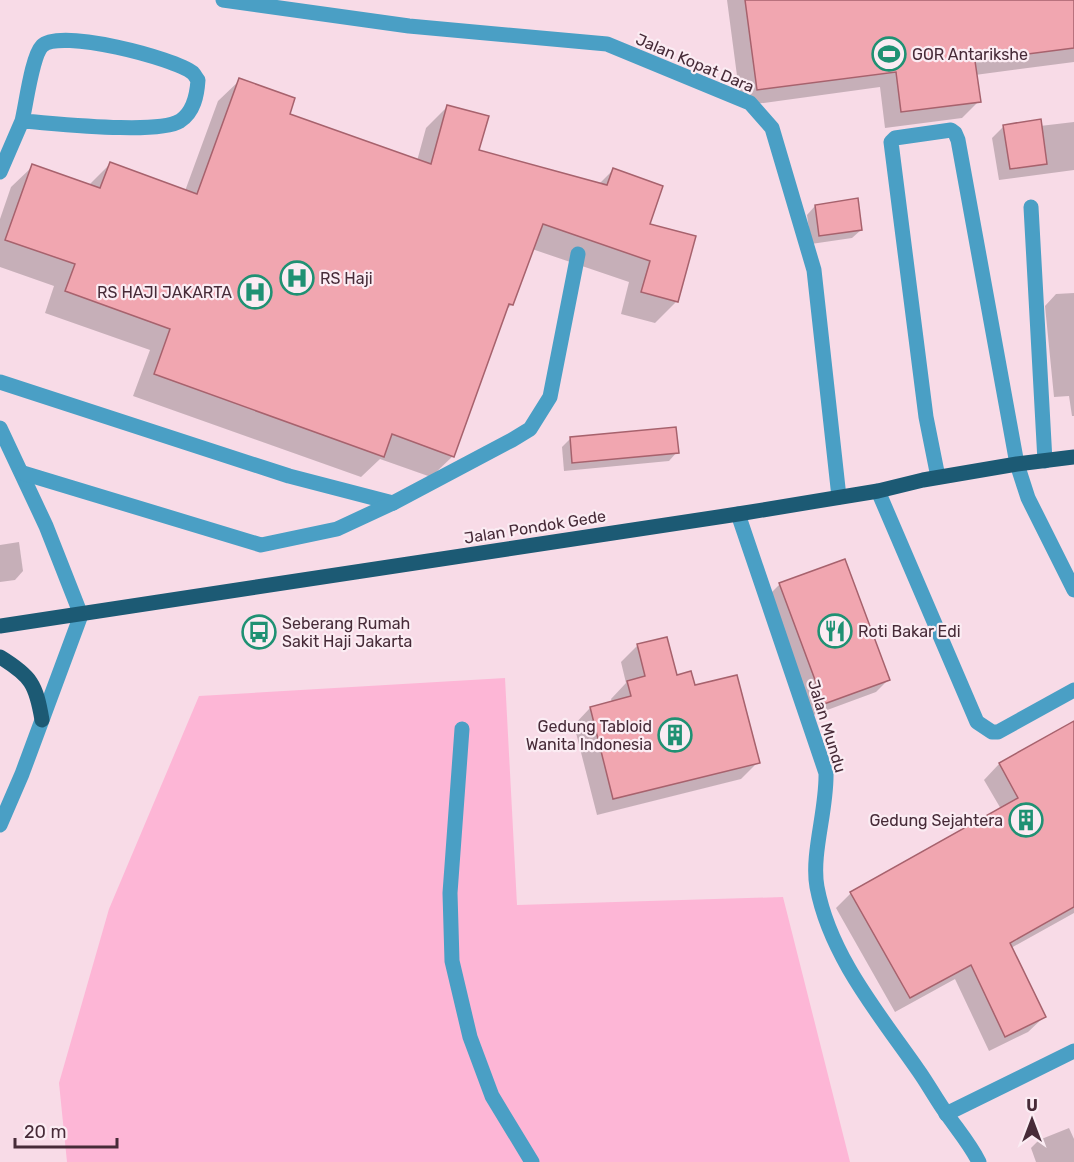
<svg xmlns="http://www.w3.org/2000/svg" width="1074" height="1162" viewBox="0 0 1074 1162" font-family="Rubik,sans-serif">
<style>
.green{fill:#fdb6d6}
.shadow{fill:#0003}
.building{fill:#f1a6b0;stroke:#a7626d;stroke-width:1.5}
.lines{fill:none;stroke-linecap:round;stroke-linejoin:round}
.service{stroke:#4a9fc5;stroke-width:15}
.minor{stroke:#4a9fc5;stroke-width:15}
.tertiary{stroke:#4a9fc5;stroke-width:15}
.primary{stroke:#1c5a74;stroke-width:15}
.labels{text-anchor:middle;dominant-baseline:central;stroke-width:4.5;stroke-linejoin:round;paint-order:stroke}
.poi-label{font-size:16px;fill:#472b38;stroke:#fbecf3;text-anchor:start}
.street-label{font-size:16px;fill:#472b38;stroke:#fbecf3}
</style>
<rect width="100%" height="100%" fill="#f8dbe7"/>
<polygon class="green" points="505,678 517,905 783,897 850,1162 67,1162 59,1083 109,909 199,696"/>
<g class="shadow">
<polygon points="727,0 1074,0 1074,62 975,75 979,101 962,118 885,128 880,87 741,106"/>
<polygon points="240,80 288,114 417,161 426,128 447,107 477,151 599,184 613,170 648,225 694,237 676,302 655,323 621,314 629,282 532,249 512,304 505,311 453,456 431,477 380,459 361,477 133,396 150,350 45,313 54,286 0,267 0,219 11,187 33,166 88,186 110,164 185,191 218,101"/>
<polygon points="1074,122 1074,170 999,180 992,138 1004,126 1040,126"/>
<polygon points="815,206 861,230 852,238 811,244 807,215"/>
<polygon points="1074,293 1074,416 1072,416 1069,396 1054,397 1045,306 1056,294"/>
<polygon points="571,438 677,452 669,461 564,471 562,447"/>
<polygon points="19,542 23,571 15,580 0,582 0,545"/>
<polygon points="780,584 889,679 876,692 811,716 767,597"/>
<polygon points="638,645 676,676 694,687 758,762 741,779 597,815 574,725 590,708 612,702 611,699 626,683 621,662"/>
<polygon points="1074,723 1074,913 1011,948 1044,1017 1028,1032 989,1051 955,979 895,1012 836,908 851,893 1001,809 984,780 999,764"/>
<polygon points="1069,1128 1074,1139 1074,1162 1036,1162 1031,1148 1039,1140"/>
</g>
<g class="building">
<polygon points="745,0 1074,0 1074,48 975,61 981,102 901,112 896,72 757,90"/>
<polygon points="239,78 295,98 290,114 431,164 447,105 489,116 479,150 607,185 613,168 663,186 650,224 696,236 678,302 641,292 650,261 543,224 513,305 509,304 454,457 392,434 384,457 154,374 170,329 65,291 75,264 5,240 32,164 100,188 110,162 197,194"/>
<polygon points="1041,119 1047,164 1010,169 1003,125"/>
<polygon points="858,198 862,230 819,236 815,205"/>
<polygon points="676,427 679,453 572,463 570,437"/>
<polygon points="845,559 890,680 824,704 779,583"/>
<polygon points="667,637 677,675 691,671 695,685 737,675 760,763 613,799 590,707 631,696 627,681 645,676 637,644"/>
<polygon points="1074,721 1074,907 1010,943 1046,1017 1005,1037 971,965 910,998 850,892 1018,798 999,763"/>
</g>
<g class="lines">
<g class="service">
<polyline points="223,0 409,26 607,44 750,103 772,128 814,270 839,497"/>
<path d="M0,172L22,121C53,123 157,135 180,121C194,112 197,95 198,80C196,78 195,75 193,73C174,58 59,28 42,46C32,56 26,105 22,121"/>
<polyline points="1031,207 1045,461"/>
<polyline points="0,382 289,476 393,503 512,440 530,429 550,397 578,254"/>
<polyline points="0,428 46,526 81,615"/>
<polyline points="23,473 261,545 337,529 393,503"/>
<polyline points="938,477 926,417 891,142 895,138 951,130 955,133 958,140 1017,464 1028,498 1074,590"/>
<polyline points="878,491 977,722 992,732 998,732 1074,690"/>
<polyline points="462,729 450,893 452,961 470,1037 492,1096 532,1162"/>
</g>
<g class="minor">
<path d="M738,514L826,773C827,810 811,854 817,887C830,956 879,1014 918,1070C928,1084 936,1099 946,1113C957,1129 970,1144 979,1162"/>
<polyline points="946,1114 1074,1051"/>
</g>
<polyline class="tertiary" points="0,825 22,774 81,615"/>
<g class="primary">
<polyline points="0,626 738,514 878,491 923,480 1017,464 1074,457"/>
<path d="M0,657C31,676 36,684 42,720"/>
</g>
</g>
<defs>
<symbol id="stadium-ring" viewBox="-11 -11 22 22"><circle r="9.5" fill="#fbecf3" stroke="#1f9173" stroke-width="1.5"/><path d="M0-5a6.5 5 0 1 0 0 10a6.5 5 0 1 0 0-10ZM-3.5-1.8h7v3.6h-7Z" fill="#1f9173"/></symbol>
<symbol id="hospital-ring" viewBox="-11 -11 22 22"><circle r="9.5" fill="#fbecf3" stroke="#1f9173" stroke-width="1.5"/><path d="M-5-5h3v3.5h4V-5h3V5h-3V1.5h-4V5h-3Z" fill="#1f9173"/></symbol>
<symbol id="restaurant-ring" viewBox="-11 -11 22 22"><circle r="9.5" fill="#fbecf3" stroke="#1f9173" stroke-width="1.5"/><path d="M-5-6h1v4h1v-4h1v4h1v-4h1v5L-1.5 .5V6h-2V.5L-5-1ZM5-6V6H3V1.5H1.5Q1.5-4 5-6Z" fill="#1f9173"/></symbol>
<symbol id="bus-ring" viewBox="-11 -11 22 22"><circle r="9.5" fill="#fbecf3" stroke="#1f9173" stroke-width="1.5"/><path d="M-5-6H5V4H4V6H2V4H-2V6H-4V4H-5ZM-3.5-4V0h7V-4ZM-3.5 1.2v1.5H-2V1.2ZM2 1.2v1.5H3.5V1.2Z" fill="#1f9173"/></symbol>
<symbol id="building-ring" viewBox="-11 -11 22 22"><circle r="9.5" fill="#fbecf3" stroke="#1f9173" stroke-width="1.5"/><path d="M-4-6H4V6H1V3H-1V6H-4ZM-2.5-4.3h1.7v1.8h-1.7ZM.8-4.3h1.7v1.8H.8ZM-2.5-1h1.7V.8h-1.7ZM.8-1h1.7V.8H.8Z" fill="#1f9173"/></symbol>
</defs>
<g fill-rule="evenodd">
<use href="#stadium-ring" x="870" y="35" width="38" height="38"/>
<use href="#hospital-ring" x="278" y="259" width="38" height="38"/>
<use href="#hospital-ring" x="236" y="273" width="38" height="38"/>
<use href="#restaurant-ring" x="816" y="612" width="38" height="38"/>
<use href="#bus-ring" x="240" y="613" width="38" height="38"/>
<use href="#building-ring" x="656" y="716" width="38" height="38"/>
<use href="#building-ring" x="1007" y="801" width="38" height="38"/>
</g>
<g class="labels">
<g class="poi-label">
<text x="912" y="54">GOR Antarikshe</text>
<text x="320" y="278">RS Haji</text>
<text x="232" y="292" text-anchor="end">RS HAJI JAKARTA</text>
<text x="282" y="623">Seberang Rumah<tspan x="282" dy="18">Sakit Haji Jakarta</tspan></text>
<text x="858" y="631">Roti Bakar Edi</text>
<text x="652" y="726" text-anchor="end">Gedung Tabloid<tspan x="652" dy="18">Wanita Indonesia</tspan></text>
<text x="1003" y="820" text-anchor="end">Gedung Sejahtera</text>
</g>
<g class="street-label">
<text transform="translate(695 63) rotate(23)">Jalan Kopat Dara</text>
<text transform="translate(535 527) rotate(-9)">Jalan Pondok Gede</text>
<text transform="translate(827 726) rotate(73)">Jalan Mundu</text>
</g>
</g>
<g transform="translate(1032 1120)" stroke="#fbecf3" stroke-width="4.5" paint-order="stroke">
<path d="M0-4.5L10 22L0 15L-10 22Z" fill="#472b38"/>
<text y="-9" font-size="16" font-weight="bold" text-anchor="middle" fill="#472b38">U</text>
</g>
<path d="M15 1138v9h102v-9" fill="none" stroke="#472b38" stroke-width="3"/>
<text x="24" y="1138" font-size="18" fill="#472b38" stroke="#fbecf3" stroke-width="4.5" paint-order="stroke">20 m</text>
</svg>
